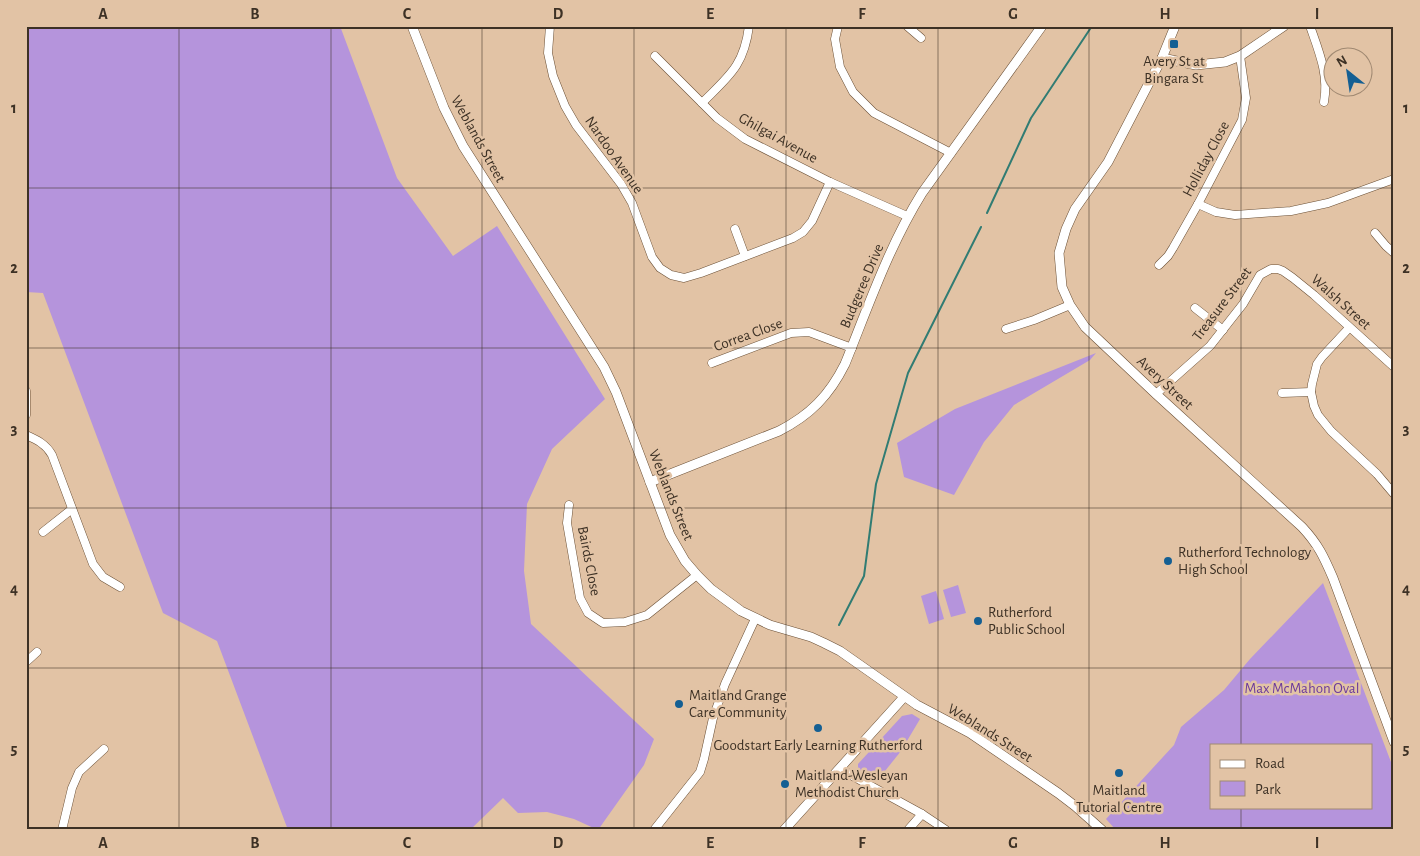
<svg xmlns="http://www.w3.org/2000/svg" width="1420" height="856" viewBox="0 0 1420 856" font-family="'Alegreya Sans',sans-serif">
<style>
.green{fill:#b594dc;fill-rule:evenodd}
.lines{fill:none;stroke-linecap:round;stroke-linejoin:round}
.stream{stroke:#317c73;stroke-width:2}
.minor-casing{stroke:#6b5036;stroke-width:9}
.tertiary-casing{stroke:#6b5036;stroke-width:10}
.minor{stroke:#fff;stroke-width:8}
.tertiary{stroke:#fff;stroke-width:9}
.grid{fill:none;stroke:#3d3125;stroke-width:1;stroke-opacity:0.55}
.poi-dot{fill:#145f93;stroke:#e2c3a5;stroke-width:2}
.labels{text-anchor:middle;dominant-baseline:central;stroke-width:5;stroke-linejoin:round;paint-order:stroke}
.poi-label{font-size:15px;fill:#3d3125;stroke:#e2c3a5;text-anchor:start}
.street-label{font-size:15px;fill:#3d3125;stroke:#e2c3a5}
.park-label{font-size:15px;fill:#6c3a9c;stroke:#e2c3a5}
.neatline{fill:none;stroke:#3d3125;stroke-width:2}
.grid-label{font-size:16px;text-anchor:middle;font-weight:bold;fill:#3d3125}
</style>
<rect width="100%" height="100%" fill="#e2c3a5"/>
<g class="green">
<polygon points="26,26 340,26 397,178 453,256 497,226 605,399 552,449 527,504 524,571 531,624 654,739 644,765 598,830 574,819 547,812 518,813 503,798 470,830 288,830 217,641 163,613 43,293 26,292"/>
<polygon points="1096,353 1090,360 1014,405 984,442 954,495 904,477 897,443 955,409"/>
<path d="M1323,583L1394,770V826L1385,830H1116L1106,819L1174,745L1181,727L1224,690L1250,659ZM1211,745H1371V807H1211Z"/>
<polygon points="958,585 966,613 951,617 943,590"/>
<polygon points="936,591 944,619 929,624 921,596"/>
<polygon points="912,714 920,719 901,751 877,781 858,770 858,764 902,716"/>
</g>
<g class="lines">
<g class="stream">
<polyline points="987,213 1031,118 1092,26"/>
<polyline points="839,625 864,576 876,484 908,373 981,227"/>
</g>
<defs>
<g id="minor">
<polyline points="550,26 548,53 553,76 565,106 576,125 621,184 632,203 652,257 660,268 671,275 684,278 701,273 793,238 803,232 812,221 830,182"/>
<polyline points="838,26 835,39 840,67 853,92 874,113 951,153"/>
<polyline points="907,26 921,38"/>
<path d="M1310,26C1319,52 1329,75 1324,102"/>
<polyline points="655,56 717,118 745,139 830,182 907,216"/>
<path d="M702,103C729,76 744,66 749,26"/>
<polyline points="1198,204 1216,212 1235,215 1291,211 1328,203 1394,179"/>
<polyline points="735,229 745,256"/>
<polyline points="1375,233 1386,246 1394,253"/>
<polyline points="1159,265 1168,256 1173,248 1198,204 1242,120 1246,98 1240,56"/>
<polyline points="1195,308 1223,330"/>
<polyline points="1349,328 1322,357 1317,364 1312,384 1311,392 1314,406 1318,415 1331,431 1377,474 1394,494"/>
<polyline points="1006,329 1034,320 1070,305"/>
<polyline points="712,363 791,333 809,332 852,348"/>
<polyline points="26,391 26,415"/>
<polyline points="1282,393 1311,392"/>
<polyline points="1156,394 1210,346 1243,304 1260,275 1271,269 1278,269 1283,271 1293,278 1314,295 1394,367"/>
<path d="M26,435C37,440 46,444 52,455L93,564L103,577L120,587"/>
<polyline points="569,505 567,523 580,598 588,613 603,623 625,622 647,615 697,575"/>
<polyline points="43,532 72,509"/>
<polyline points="26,662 37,652"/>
<polyline points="841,768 849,774 922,814 946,830"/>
<polyline points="62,830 72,788 79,772 104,749"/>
<polyline points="654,830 700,772 704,759 713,718 725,684 755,619"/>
<polyline points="908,830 922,814"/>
</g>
<g id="tertiary">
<polyline points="412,26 444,108 463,146 604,367 616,392 670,535 685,561 697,575 711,589 741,611 770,625 811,637 824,643 840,651 917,705 970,733 1058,793 1075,806 1102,830"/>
<path d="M1175,26L1162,58L1108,162L1075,209L1066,229L1059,253L1062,287L1070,305L1085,327L1156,394L1302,527C1318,544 1324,557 1333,578L1394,742"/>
<polyline points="1162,58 1196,65 1225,62 1240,56 1284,26"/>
<path d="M650,482L779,431C810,415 829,396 845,364C868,307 889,246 922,193L1042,26"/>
<polyline points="784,830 904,697"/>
</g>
</defs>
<use href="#minor" class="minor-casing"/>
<use href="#tertiary" class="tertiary-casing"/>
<use href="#minor" class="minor"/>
<use href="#tertiary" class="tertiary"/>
</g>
<path class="grid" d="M179,26V830M331,26V830M482,26V830M634,26V830M786,26V830M938,26V830M1089,26V830M1241,26V745M26,188H1394M26,348H1394M26,508H1394M26,668H1394M1241,807V830"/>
<g class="poi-dot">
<rect x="1169" y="39" width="10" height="10" rx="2.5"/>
<circle cx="1168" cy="561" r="5"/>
<circle cx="978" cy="621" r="5"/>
<circle cx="679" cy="704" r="5"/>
<circle cx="818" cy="728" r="5"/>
<circle cx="1119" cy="773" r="5"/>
<circle cx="785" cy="784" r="5"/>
</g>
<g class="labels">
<g class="poi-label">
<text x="1174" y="61" text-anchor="middle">Avery St at<tspan x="1174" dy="17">Bingara St</tspan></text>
<text x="1178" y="552">Rutherford Technology<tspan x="1178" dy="17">High School</tspan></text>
<text x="988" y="612">Rutherford<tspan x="988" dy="17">Public School</tspan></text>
<text x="689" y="695">Maitland Grange<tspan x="689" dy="17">Care Community</tspan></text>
<text x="818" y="745" text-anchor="middle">Goodstart Early Learning Rutherford</text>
<text x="795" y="775">Maitland-Wesleyan<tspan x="795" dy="17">Methodist Church</tspan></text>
<text x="1119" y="790" text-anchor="middle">Maitland<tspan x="1119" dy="17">Tutorial Centre</tspan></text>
</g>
<g class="street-label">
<text transform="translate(778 138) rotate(29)">Ghilgai Avenue</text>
<text transform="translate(478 139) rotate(61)">Weblands Street</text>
<text transform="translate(614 155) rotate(55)">Nardoo Avenue</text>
<text transform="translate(1206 159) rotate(-62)">Holliday Close</text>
<text transform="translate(862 286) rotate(-67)">Budgeree Drive</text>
<text transform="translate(1341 302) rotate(42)">Walsh Street</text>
<text transform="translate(1222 304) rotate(-53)">Treasure Street</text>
<text transform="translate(748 335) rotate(-20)">Correa Close</text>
<text transform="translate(1165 383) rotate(43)">Avery Street</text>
<text transform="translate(671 495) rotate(68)">Weblands Street</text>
<text transform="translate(589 561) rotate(79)">Bairds Close</text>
<text transform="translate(990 733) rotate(32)">Weblands Street</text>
</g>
<g class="park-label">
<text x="1302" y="688">Max McMahon Oval</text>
</g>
</g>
<rect width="1420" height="856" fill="none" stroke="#e2c3a5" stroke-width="55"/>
<rect x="1210" y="744" width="162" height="65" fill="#e2c3a5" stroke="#a08972"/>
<rect x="1220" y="760" width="25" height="8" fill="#ffffff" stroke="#a08972"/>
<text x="1255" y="768" font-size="15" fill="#3d3125">Road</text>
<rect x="1220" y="781" width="25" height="15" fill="#b594dc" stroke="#a08972"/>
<text x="1255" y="794" font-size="15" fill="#3d3125">Park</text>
<g transform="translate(1348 72) rotate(330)"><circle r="24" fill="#e2c3a5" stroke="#a08972"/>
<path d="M0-4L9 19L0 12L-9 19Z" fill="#145f93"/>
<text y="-8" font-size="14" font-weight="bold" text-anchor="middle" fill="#3d3125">N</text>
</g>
<rect x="28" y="28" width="1364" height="800" class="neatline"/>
<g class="grid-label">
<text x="103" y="19">A</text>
<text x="255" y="19">B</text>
<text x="407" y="19">C</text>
<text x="558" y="19">D</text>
<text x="710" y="19">E</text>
<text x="862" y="19">F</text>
<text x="1013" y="19">G</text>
<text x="1165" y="19">H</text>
<text x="1317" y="19">I</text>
<text x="14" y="113">1</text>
<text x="1406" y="113">1</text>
<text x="14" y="273">2</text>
<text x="1406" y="273">2</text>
<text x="14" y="434">3</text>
<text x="1406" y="434">3</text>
<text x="14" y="594">4</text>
<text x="1406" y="594">4</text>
<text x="14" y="754">5</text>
<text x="1406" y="754">5</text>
<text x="103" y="848">A</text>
<text x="255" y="848">B</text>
<text x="407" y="848">C</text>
<text x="558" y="848">D</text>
<text x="710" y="848">E</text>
<text x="862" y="848">F</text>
<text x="1013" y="848">G</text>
<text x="1165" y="848">H</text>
<text x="1317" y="848">I</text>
</g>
</svg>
